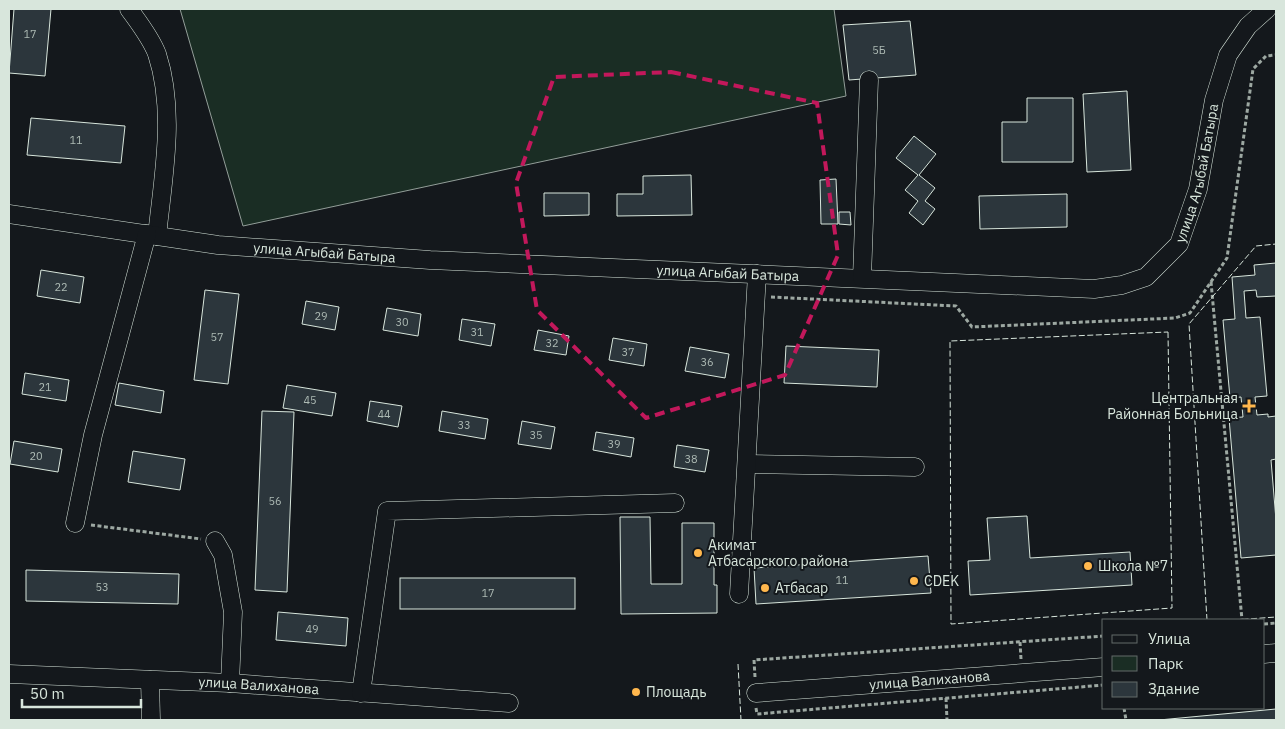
<svg xmlns="http://www.w3.org/2000/svg" width="1285" height="729" viewBox="0 0 1285 729" font-family="'IBM Plex Sans',sans-serif">
<style>
.green{fill:#1a2d24;stroke:#939e99}
.building{fill:#2c363c;stroke:#d8e6dc}
.lines{fill:none;stroke-linecap:round;stroke-linejoin:round}
.minor-casing{stroke:#d8e6dc;stroke-width:19}
.path{stroke:#9da8a2;stroke-width:3;stroke-dasharray:4 2.5;stroke-linecap:butt}
.minor{stroke:#14181c;stroke-width:18}
.fence{stroke:#d8e6dc;stroke-width:1;stroke-dasharray:6 2.5;stroke-linecap:butt}
.marked{fill:none;stroke:#c2185b;stroke-width:4;stroke-dasharray:10 6;stroke-linejoin:round}
.poi-dot{fill:#ffb74d;stroke:#14181c;stroke-width:2}
.labels{text-anchor:middle;dominant-baseline:central;stroke-width:4;stroke-linejoin:round;paint-order:stroke}
.number-label{font-size:11px;fill:#adbab4}
.street-label{font-size:14px;fill:#d8e6dc;stroke:#14181c}
.poi-label{font-size:14px;fill:#d8e6dc;stroke:#14181c;text-anchor:start}
</style>
<rect width="100%" height="100%" fill="#14181c"/>
<polygon class="green" points="180,9 834,9 846,96 243,226"/>
<g class="building">
<polygon points="14,9 51,9 45,76 9,73"/>
<polygon points="910,21 916,75 849,80 843,25"/>
<polygon points="1127,91 1131,170 1087,172 1083,94"/>
<polygon points="1027,98 1073,98 1073,162 1002,162 1002,122 1027,122"/>
<polygon points="31,118 125,126 121,163 27,155"/>
<polygon points="914,136 936,154 919,175 935,188 925,201 935,209 923,225 909,213 918,201 905,190 918,175 896,158"/>
<polygon points="691,175 692,215 617,216 617,194 643,194 643,176"/>
<polygon points="836,179 838,224 821,224 820,180"/>
<polygon points="544,193 589,193 589,215 544,216"/>
<polygon points="1067,194 1067,227 980,229 979,196"/>
<polygon points="839,212 850,212 851,225 839,224"/>
<polygon points="1276,263 1276,296 1257,297 1256,290 1244,291 1246,318 1260,317 1267,396 1255,397 1257,415 1268,414 1268,417 1276,416 1276,459 1271,460 1276,520 1276,555 1241,558 1229,418 1243,417 1241,397 1230,398 1223,320 1235,319 1232,277 1255,275 1254,265"/>
<polygon points="41,270 84,277 80,303 37,296"/>
<polygon points="205,290 239,294 228,384 194,380"/>
<polygon points="306,301 339,307 335,330 302,324"/>
<polygon points="387,308 421,314 418,336 383,330"/>
<polygon points="462,319 495,324 491,346 459,340"/>
<polygon points="538,330 569,336 566,355 534,350"/>
<polygon points="613,338 647,344 644,366 609,360"/>
<polygon points="786,346 879,350 877,387 784,383"/>
<polygon points="690,347 729,354 725,378 685,371"/>
<polygon points="25,373 69,380 66,401 22,394"/>
<polygon points="119,383 164,391 161,413 115,405"/>
<polygon points="287,385 336,393 332,416 283,408"/>
<polygon points="370,401 402,406 398,427 367,421"/>
<polygon points="262,411 294,412 287,592 255,590"/>
<polygon points="442,411 488,419 485,439 439,431"/>
<polygon points="522,421 555,427 551,449 518,444"/>
<polygon points="596,432 634,438 631,457 593,450"/>
<polygon points="14,441 62,449 58,472 10,464"/>
<polygon points="677,445 709,450 705,472 674,467"/>
<polygon points="133,451 185,459 180,490 128,482"/>
<polygon points="1027,516 1030,558 1130,552 1132,585 970,595 968,561 990,560 987,518"/>
<polygon points="620,517 650,517 651,584 682,584 682,523 714,523 714,585 717,585 717,613 621,614"/>
<polygon points="928,556 931,593 756,604 754,568"/>
<polygon points="26,570 179,574 178,604 26,601"/>
<rect x="400" y="578" width="175" height="31"/>
<polygon points="278,612 348,618 346,646 276,640"/>
<polygon points="1276,709 1276,720 1159,720"/>
</g>
<g class="lines">
<defs>
<g id="minor">
<path d="M129,9C139,23 151,38 157,54C176,112 163,177 157,236"/>
<path id="s1" d="M9,214L218,245L430,260L1094,289L1122,285L1146,277L1179,244L1198,189L1214,100L1228,55L1248,26L1267,9"/>
<polyline points="862,278 869,80"/>
<polyline points="747,464 915,467"/>
<polyline points="75,523 93,435 147,234"/>
<polyline points="215,541 223,555 233,612 230,683"/>
<polyline points="739,594 757,274"/>
<polyline points="1264,654 1276,653"/>
<path id="s2" d="M9,674L230,683L509,703"/>
<polyline points="150,680 151,720"/>
<polyline points="361,693 387,511 675,503"/>
<path id="s3" d="M756,693L1104,667"/>
</g>
</defs>
<use href="#minor" class="minor-casing"/>
<g class="path">
<polyline points="1211,282 1242,620"/>
<polyline points="771,297 956,306 972,327 1175,318 1190,313 1227,258 1253,69 1266,56 1276,55"/>
<polyline points="91,525 201,539"/>
<polyline points="1264,624 1276,623"/>
<polyline points="1020,642 1021,659"/>
<polyline points="755,677 754,660 1104,636"/>
<polyline points="946,698 947,720"/>
<polyline points="756,708 757,714 1104,685"/>
<polyline points="1124,708 1126,720"/>
</g>
<use href="#minor" class="minor"/>
<g class="fence">
<polygon points="1168,332 1172,608 951,624 950,341"/>
<polyline points="1207,620 1189,324 1256,246 1276,244"/>
<polyline points="1234,620 1276,617"/>
<polyline points="738,664 741,720"/>
</g>
</g>
<path class="marked" d="M671,72L817,103L838,255L785,375L646,418L537,310L516,183L554,77Z"/>
<g class="poi-dot">
<path d="M1246.5 398.5h5v5h5v5h-5v5h-5v-5h-5v-5h5z"/>
<circle cx="698" cy="553" r="5"/>
<circle cx="1088" cy="566" r="5"/>
<circle cx="914" cy="581" r="5"/>
<circle cx="765" cy="588" r="5"/>
<circle cx="636" cy="692" r="5"/>
</g>
<g class="labels">
<g class="number-label">
<text x="30" y="34">17</text>
<text x="879" y="50">5Б</text>
<text x="76" y="140">11</text>
<text x="61" y="287">22</text>
<text x="321" y="316">29</text>
<text x="402" y="322">30</text>
<text x="477" y="332">31</text>
<text x="217" y="337">57</text>
<text x="552" y="343">32</text>
<text x="628" y="352">37</text>
<text x="707" y="362">36</text>
<text x="45" y="387">21</text>
<text x="310" y="400">45</text>
<text x="384" y="414">44</text>
<text x="464" y="425">33</text>
<text x="536" y="435">35</text>
<text x="614" y="444">39</text>
<text x="36" y="456">20</text>
<text x="691" y="459">38</text>
<text x="275" y="501">56</text>
<text x="842" y="580">11</text>
<text x="102" y="587">53</text>
<text x="488" y="593">17</text>
<text x="312" y="629">49</text>
</g>
<g class="street-label">
<text stroke="none"><textPath href="#s1" startOffset="1262">улица Агыбай Батыра</textPath></text>
<text stroke="none"><textPath href="#s1" startOffset="318">улица Агыбай Батыра</textPath></text>
<text stroke="none"><textPath href="#s1" startOffset="722">улица Агыбай Батыра</textPath></text>
<text stroke="none"><textPath href="#s3" startOffset="174">улица Валиханова</textPath></text>
<text stroke="none"><textPath href="#s2" startOffset="250">улица Валиханова</textPath></text>
</g>
<g class="poi-label">
<text x="1238" y="398" text-anchor="end">Центральная<tspan x="1238" dy="16">Районная Больница</tspan></text>
<text x="708" y="545">Акимат<tspan x="708" dy="16">Атбасарского района</tspan></text>
<text x="1098" y="566">Школа №7</text>
<text x="924" y="581">CDEK</text>
<text x="775" y="588">Атбасар</text>
<text x="646" y="692">Площадь</text>
</g>
</g>
<rect width="1285" height="729" fill="none" stroke="#d8e6dc" stroke-width="20"/>
<rect x="1102" y="619" width="162" height="90" fill="#14181c" stroke="#626a69"/>
<rect x="1112" y="635" width="25" height="8" fill="#14181c" stroke="#626a69"/>
<text x="1148" y="644" font-size="15" fill="#d8e6dc">Улица</text>
<rect x="1112" y="656" width="25" height="15" fill="#1a2d24" stroke="#626a69"/>
<text x="1148" y="669" font-size="15" fill="#d8e6dc">Парк</text>
<rect x="1112" y="682" width="25" height="15" fill="#2c363c" stroke="#626a69"/>
<text x="1148" y="694" font-size="15" fill="#d8e6dc">Здание</text>
<path d="M22 699v8h119v-8" fill="none" stroke="#d8e6dc" stroke-width="2.5"/>
<text x="30" y="699" font-size="15" fill="#d8e6dc" stroke="#14181c" stroke-width="4" paint-order="stroke">50 m</text>
</svg>
